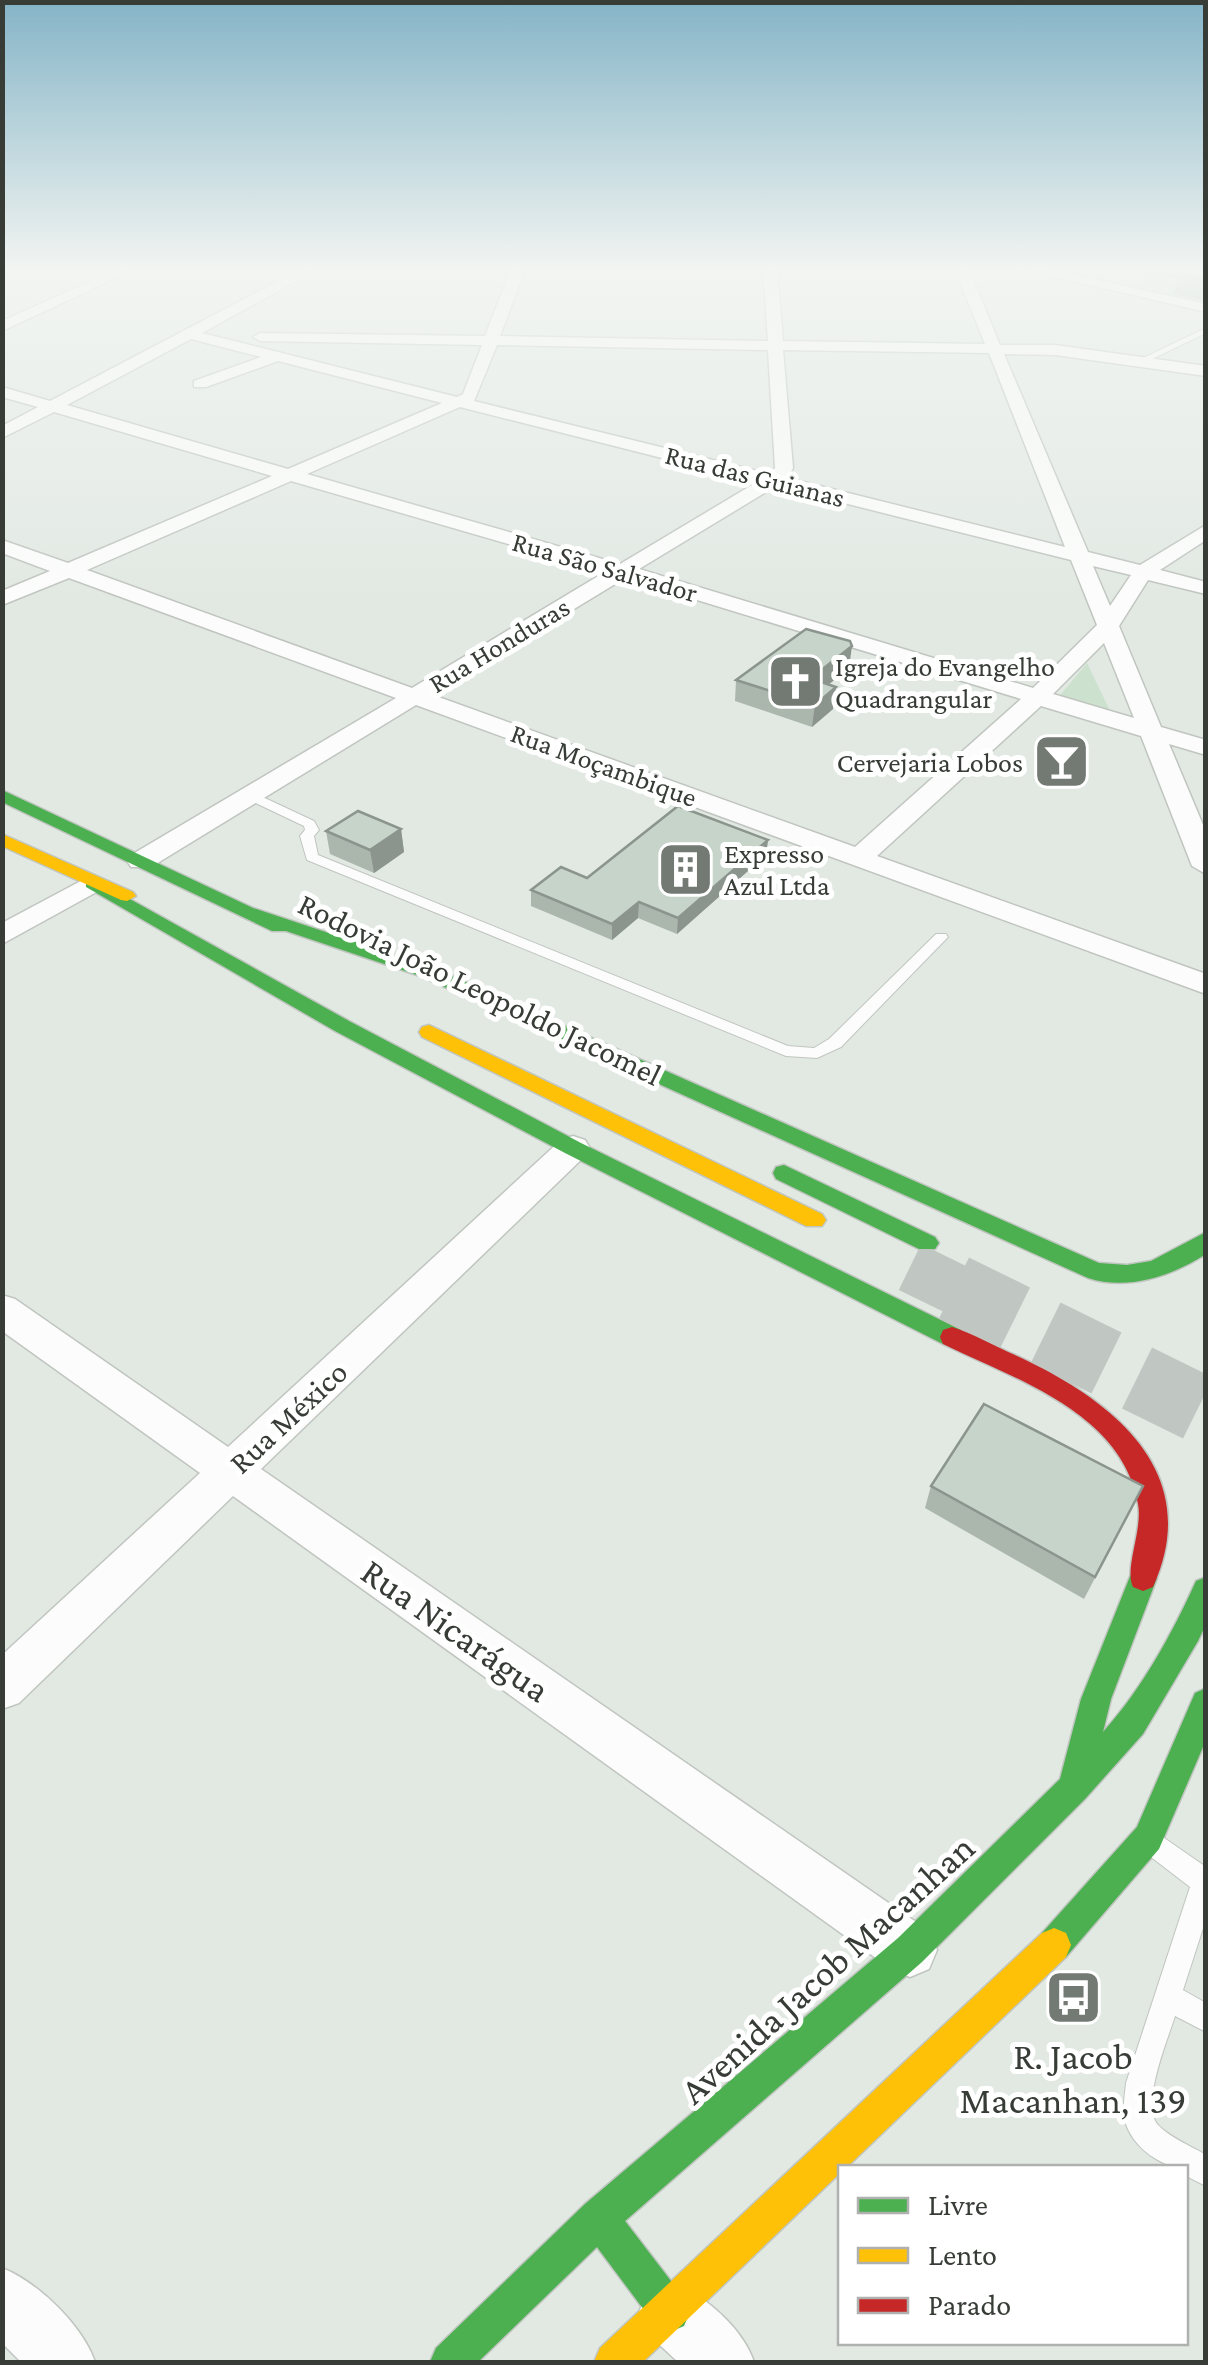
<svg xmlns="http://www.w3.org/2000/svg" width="1208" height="2365" viewBox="0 0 1208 2365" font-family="'Crimson Pro',serif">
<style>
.built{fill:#d3e0d4}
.green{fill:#cce2ce}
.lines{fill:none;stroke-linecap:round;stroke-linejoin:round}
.highway-tunnel-far1{stroke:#c0c6c1;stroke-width:51;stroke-dasharray:51 26;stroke-linecap:butt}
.highway-tunnel{stroke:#c0c6c1;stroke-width:68;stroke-dasharray:68 34;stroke-linecap:butt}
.lane-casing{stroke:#c0c5c0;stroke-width:2}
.street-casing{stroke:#c0c5c0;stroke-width:3}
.fast-casing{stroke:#c0c5c0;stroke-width:3}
.slow-casing{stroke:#c0c5c0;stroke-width:3}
.jam-casing{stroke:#c0c5c0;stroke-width:3}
.lane{fill:#fbfcfb;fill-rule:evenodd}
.street{fill:#fbfcfb;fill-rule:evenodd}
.fast{fill:#4caf50;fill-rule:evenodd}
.slow{fill:#ffc107;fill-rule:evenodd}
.jam{fill:#c62828;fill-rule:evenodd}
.wall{fill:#abb6ad}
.shaded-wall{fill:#8b948d}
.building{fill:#c7d4c9;stroke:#8b948d;stroke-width:2.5}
.labels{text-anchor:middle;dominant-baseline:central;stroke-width:10;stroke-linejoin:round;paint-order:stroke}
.far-street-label{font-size:28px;fill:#373c37;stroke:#fff}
.far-poi-label{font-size:28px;fill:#373c37;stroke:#fff;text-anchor:start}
.street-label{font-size:32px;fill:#373c37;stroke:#fff}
.near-street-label{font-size:38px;fill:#373c37;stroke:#fff}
.near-poi-label{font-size:38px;fill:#373c37;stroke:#fff}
</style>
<rect width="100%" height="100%" fill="#e2e9e3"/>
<polygon class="built" points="1042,267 1205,267 1205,302"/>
<polygon class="green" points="1087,663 1112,715 1057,699"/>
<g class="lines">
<polyline class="highway-tunnel-far1" points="910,1267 959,1291"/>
<polyline class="highway-tunnel" points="954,1288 1206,1412"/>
<defs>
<g id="lane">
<polygon points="1206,328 1206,333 1146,362 1139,360"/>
<polygon points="252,792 314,821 319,830 314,836 318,855 788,1046 814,1048 829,1039 936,934 946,934 948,937 841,1047 817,1058 786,1056 307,860 300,836 305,830 304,826 247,799 246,796"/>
<path d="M1160,1835L1206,1867V1919L1183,1990L1206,2003V2032L1175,2016C1168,2039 1140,2105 1158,2125C1169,2137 1191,2146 1206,2155V2186L1186,2176V2168C1159,2168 1127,2143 1124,2115C1123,2105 1125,2093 1126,2083L1190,1887L1151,1857L1147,1848L1151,1839Z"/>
</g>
<g id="street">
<polygon points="122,267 140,267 2,331 2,321"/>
<path d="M305,267H322L202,333L457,397L463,394L482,345L260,341L253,337L260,333L485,336L512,267H526L500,336L768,341L763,267H777L783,341L985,344L954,267H968L1000,345H1055L1206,366V376L1055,355L1004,354L1088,552L1140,565L1206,525V540L1160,570L1206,582V594L1148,580L1119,626L1161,727L1206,740V755L1169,744L1206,832V874L1192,866L1141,736L1041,706L877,856L1206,974V994L416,705L151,867H131L127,861L131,855L396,698L69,578L2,605V591L50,571L2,553V540L68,563L272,476L54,412L2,438V426L38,407L2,397V387L50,401ZM191,339L261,357L194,381V387H206L278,361L442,403L288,469L67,405ZM497,345L768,350L775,468L770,474L474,401ZM783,350L989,353L1065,547L788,478L793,468ZM460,407L757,482L620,564L307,474ZM291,481L605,572L412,688L87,570ZM776,486L1071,560L1097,625L1033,688L639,569ZM1093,566L1131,575L1110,606ZM625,578L1021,699L855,847L433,695ZM1104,643L1134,718L1053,694Z"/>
<polygon points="1013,267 1038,267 1206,304 1206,312"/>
<polygon points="92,875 106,883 102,889 2,944 2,923"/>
<polygon points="573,1136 585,1140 590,1148 585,1156 261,1469 929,1931 937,1950 929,1969 910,1977 891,1969 233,1496 19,1703 2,1709 2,1655 200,1473 2,1331 2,1295 15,1299 228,1447 561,1140"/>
<path d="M2,2268C39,2283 82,2325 95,2362H21L2,2343Z"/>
<path d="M670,2281C704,2295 742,2327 754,2362H678L648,2334L639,2312L648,2290Z"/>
</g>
<g id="fast">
<path d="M2,790L253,908L434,968L1099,1263L1127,1265L1151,1261L1206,1232V1254C1172,1276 1128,1291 1088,1278L420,976L286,931H272L2,802Z"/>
<polygon points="92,878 349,1021 581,1143 961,1330 964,1337 961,1344 952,1347 943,1344 565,1153 335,1031 86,887 86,879"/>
<polygon points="784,1165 935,1237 939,1243 935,1249 919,1249 776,1179 773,1173 776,1167"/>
<path d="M1143,1565L1153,1569L1157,1578L1111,1699L1103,1732C1142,1689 1172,1634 1196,1581L1206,1577V1624L1198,1641L1143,1734L1085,1799L922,1962L625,2221L684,2298L690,2312L684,2326L670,2332L656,2326L597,2247L478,2362H430L436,2348L585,2204L898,1938L1060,1779L1081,1699L1133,1569Z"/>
<polygon points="1206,1688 1206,1740 1159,1849 1066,1957 1054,1962 1042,1957 1037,1945 1042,1933 1137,1827 1195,1693"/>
</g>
<g id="slow">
<polygon points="2,834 133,892 136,896 127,901 121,900 2,846"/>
<polygon points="429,1025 822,1214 826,1220 822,1226 806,1226 422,1037 419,1032 422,1027"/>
<polygon points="1054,1928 1066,1933 1071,1945 1066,1957 846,2168 840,2168 840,2173 643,2362 594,2362 600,2348 1042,1933"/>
</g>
<path id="jam" d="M952,1327C974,1334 994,1346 1015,1355C1109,1398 1206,1470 1153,1587L1143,1591L1133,1587C1124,1568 1143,1530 1138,1504C1122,1413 1017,1380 943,1344L940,1337L943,1330Z"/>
</defs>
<use href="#lane" class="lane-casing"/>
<use href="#street" class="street-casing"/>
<use href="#fast" class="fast-casing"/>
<use href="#slow" class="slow-casing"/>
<use href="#jam" class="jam-casing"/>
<use href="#lane" class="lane"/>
<use href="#street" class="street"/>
<use href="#fast" class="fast"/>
<use href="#slow" class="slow"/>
<use href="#jam" class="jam"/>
</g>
<g class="wall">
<polygon points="1107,267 1206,267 1206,301 1173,294 1177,279 1129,269 1124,272"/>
<polygon points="849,668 828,685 836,687 833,709 812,727 735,701 736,680"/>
<polygon points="401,829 404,852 374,873 330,854 326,831"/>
<polygon points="768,840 766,855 677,934 638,918 612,940 531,906 531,890"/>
<polygon points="931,1486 1143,1486 1084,1599 925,1508"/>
</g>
<g class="shaded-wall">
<polygon points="852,646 849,668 817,694 815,675"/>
<polygon points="836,687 833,709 812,727 815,705"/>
<polygon points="401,829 404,852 374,873 370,850"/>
<polygon points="768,840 766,855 677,934 678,918"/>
<polygon points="639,902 638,918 612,940 612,924"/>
</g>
<g class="building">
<polygon points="1195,267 1206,267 1206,280 1178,274"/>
<polygon points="806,629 850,641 852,646 815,675 819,678 815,680 836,687 815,705 736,680"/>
<polygon points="678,806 768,840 678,918 639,902 612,924 531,890 561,867 587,878"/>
<polygon points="358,811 401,829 370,850 326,831"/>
<polygon points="984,1404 1143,1486 1095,1577 931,1486"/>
</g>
<linearGradient id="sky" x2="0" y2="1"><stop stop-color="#85b4c7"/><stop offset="0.45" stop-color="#f2f5f2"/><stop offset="1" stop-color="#f2f5f2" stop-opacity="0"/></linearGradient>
<rect width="1208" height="598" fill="url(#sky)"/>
<defs>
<symbol id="church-square" viewBox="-11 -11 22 22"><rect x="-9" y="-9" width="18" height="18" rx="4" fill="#737973" stroke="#fff"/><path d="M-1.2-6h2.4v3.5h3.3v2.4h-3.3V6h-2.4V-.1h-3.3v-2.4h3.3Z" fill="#fff"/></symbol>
<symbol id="bar-square" viewBox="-11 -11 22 22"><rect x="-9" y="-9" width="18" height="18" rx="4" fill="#737973" stroke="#fff"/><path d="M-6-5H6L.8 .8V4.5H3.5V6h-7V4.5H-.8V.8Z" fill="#fff"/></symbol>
<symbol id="building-square" viewBox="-11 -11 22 22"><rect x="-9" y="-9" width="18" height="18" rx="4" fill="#737973" stroke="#fff"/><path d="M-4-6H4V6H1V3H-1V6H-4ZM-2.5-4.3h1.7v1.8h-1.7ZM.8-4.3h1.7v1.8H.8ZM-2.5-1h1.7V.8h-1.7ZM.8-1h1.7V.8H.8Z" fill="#fff"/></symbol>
<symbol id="bus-square" viewBox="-11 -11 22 22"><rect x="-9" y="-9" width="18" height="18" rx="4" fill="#737973" stroke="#fff"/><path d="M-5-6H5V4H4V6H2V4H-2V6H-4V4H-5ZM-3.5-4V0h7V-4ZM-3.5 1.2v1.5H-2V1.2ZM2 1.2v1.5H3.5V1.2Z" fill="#fff"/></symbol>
</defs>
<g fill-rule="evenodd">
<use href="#church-square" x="764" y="650" width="63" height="63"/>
<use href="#bar-square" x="1030" y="730" width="63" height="63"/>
<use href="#building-square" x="654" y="838" width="63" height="63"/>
<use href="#bus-square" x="1042" y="1966" width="63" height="63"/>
</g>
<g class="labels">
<g class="far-street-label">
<text transform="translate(755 476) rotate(14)">Rua das Guianas</text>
<text transform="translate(605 567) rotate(16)">Rua São Salvador</text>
<text transform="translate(499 645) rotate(-31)">Rua Honduras</text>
<text transform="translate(604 765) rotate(20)">Rua Moçambique</text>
</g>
<g class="far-poi-label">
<text x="835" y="666">Igreja do Evangelho<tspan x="835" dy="32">Quadrangular</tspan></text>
<text x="1023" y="762" text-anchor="end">Cervejaria Lobos</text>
<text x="724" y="853">Expresso<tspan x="724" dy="32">Azul Ltda</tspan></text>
</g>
<g class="street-label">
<text transform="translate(480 989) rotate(26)">Rodovia João Leopoldo Jacomel</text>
<text transform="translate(288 1417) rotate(-43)">Rua México</text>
</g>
<g class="near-street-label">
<text transform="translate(456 1630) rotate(35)">Rua Nicarágua</text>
<text transform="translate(827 1969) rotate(-42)">Avenida Jacob Macanhan</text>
</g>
<g class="near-poi-label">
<text x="1073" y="2056">R. Jacob<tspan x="1073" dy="44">Macanhan, 139</tspan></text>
</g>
</g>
<rect width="1208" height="2365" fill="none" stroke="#373c37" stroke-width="10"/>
<rect x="838" y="2165" width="350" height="180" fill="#ffffff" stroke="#afb1af" stroke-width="2.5"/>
<rect x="858" y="2198" width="50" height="15" fill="#4caf50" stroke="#afb1af" stroke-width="2.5"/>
<text x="928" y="2215" font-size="30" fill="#373c37">Livre</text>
<rect x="858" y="2248" width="50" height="15" fill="#ffc107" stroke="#afb1af" stroke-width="2.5"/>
<text x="928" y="2265" font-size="30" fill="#373c37">Lento</text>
<rect x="858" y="2298" width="50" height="15" fill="#c62828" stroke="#afb1af" stroke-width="2.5"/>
<text x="928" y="2315" font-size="30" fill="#373c37">Parado</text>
</svg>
